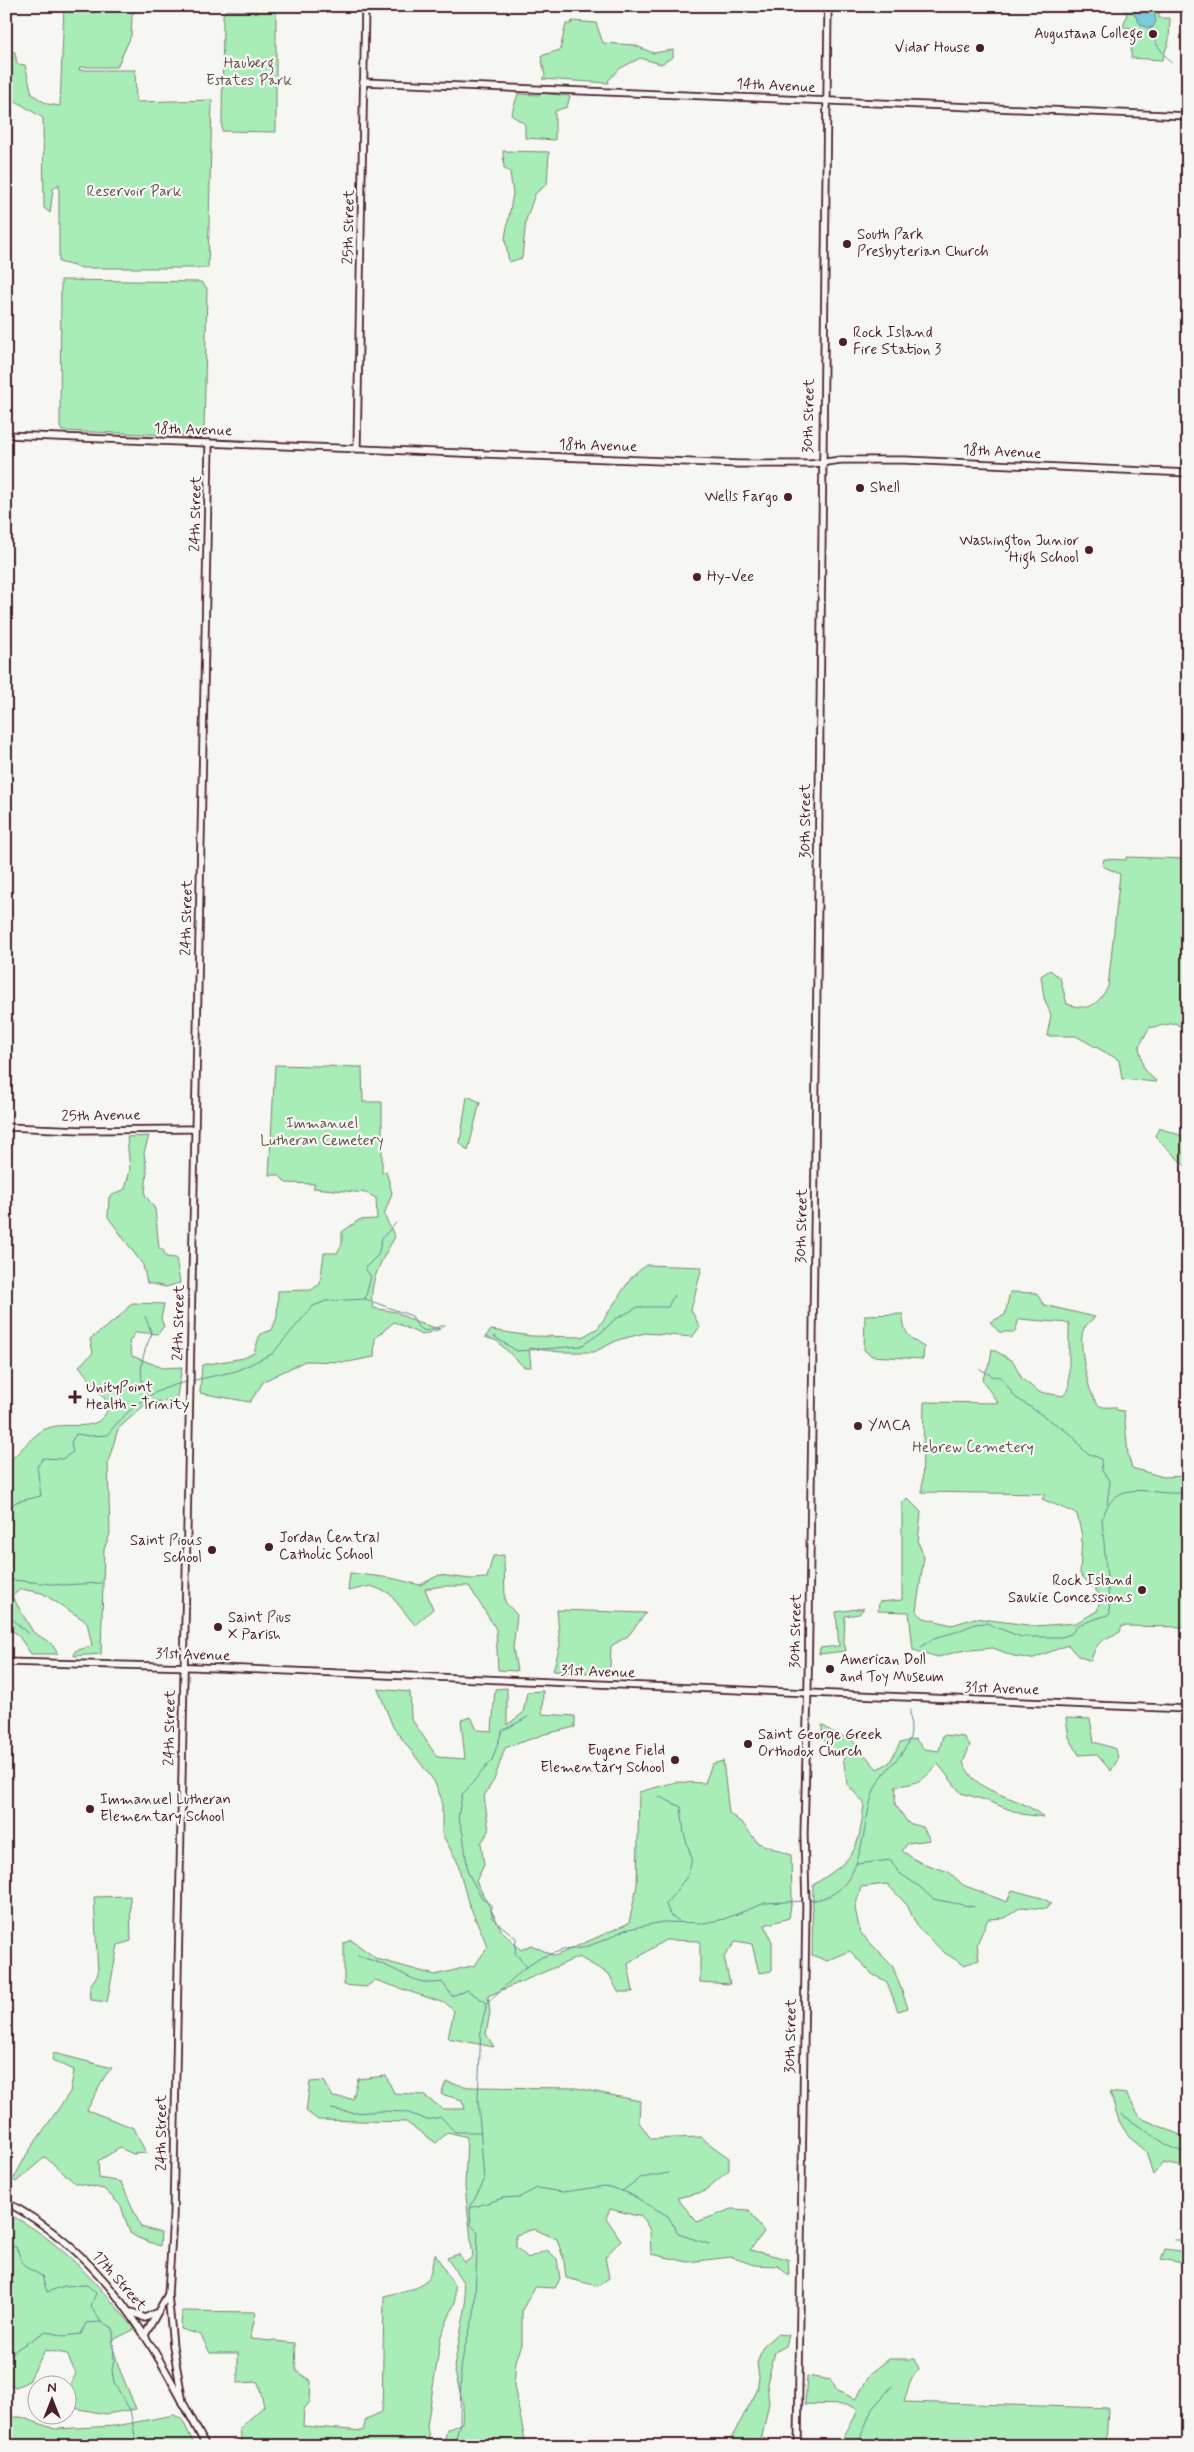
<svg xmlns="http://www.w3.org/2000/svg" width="1194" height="2452" viewBox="0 0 1194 2452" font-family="Mynerve,sans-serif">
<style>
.green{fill:#a8ecb7;stroke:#798671}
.water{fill:#7ecadd;stroke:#698696}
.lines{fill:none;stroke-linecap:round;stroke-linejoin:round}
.stream{stroke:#698696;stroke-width:1}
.minor-casing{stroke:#4a1f2b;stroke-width:9}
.minor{stroke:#f6f6f2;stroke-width:5.5}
.poi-dot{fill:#4a1f2b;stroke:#f6f6f2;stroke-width:2}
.labels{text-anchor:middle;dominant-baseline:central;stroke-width:4.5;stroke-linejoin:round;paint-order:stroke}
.poi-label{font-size:15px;fill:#4a1f2b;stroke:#f6f6f2;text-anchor:start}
.park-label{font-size:15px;fill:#62524e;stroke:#f6f6f2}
.street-label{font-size:15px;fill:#4a1f2b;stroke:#f6f6f2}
</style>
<rect width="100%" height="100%" fill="#f6f6f2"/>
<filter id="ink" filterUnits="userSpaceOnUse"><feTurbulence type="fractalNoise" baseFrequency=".02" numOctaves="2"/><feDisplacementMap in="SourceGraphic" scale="10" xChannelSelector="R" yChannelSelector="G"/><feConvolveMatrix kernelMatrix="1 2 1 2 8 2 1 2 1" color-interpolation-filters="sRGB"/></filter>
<g filter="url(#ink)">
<g class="green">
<polygon points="64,6 136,6 132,16 131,36 117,67 80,67 79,70 135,70 136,102 212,100 208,268 82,268 59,262 59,184 53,189 50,213 44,208 43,118 6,95 6,52 15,52 17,64 25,65 32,94 47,104 60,106"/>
<polygon points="1120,6 1159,6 1159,18 1170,18 1169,41 1162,60 1131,58 1132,28 1123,27 1127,14"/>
<polygon points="226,10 274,11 276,14 276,132 222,131 223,15"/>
<polygon points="572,21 596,23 603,43 634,45 653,53 673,50 673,57 661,64 640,58 619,69 608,81 609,83 542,79 545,75 541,56 560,50 566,24 571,24"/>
<polygon points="541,93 570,96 567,107 555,111 555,140 525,138 525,124 511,115 518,94 540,95"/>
<polygon points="503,151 549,152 547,184 535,194 526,220 522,258 509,262 505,238 513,194 510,172 504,168"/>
<polygon points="61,280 201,282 207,288 204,433 202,436 62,431 60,427"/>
<path d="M1126,857L1188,859V1032L1175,1023L1149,1028L1139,1047L1144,1070L1157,1082L1122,1079L1119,1060L1076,1036H1047L1051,1015L1044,998L1041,976L1050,970L1060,978L1067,1004C1089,1011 1096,1007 1108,987L1120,874L1102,866L1104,859L1126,860Z"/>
<path d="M275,1065L362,1067L363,1102H382V1173L386,1171L392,1193L384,1215L395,1237C383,1257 367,1284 373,1308L396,1312L418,1323L440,1329L422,1335L394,1322L375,1338L374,1357L348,1362L305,1361L264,1381L250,1402L200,1393L202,1365L244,1358L254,1353L260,1334L272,1330L277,1317L278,1291L311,1290L320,1284L324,1253H337L342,1244V1232L359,1220L377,1219L376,1198L366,1193L313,1188L315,1184L286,1183L279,1175H269Z"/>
<polygon points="467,1096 480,1102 468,1151 460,1143"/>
<polygon points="1159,1128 1188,1138 1188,1169 1155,1136"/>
<polygon points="149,1136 144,1153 147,1171 145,1195 155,1209 159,1248 163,1250 166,1257 176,1258 180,1283 166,1287 147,1283 143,1265 108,1217 109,1197 125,1189 130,1170 127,1137"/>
<polygon points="646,1265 702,1267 691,1310 700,1327 692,1337 645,1333 618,1340 594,1352 561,1352 529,1348 531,1367 524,1367 497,1341 485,1337 491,1330 531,1336 582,1337 598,1328 631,1278"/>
<path d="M1010,1292L1036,1293L1044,1305L1095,1317C1089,1322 1083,1327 1082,1335C1080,1349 1088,1399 1100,1406C1104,1408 1111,1407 1116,1407V1410L1124,1411L1128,1455L1132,1468L1163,1477L1188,1476V1627L1122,1626L1120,1632C1102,1640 1096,1641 1091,1661L1078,1656L1068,1645L1031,1659L1014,1656L993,1648L960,1651L938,1657L913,1650L909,1612L878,1611L879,1602L902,1600V1503L907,1498L921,1512L918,1542L924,1557L916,1611L924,1618L952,1625L975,1618L1035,1626L1076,1623L1097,1611L1101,1596L1080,1574L1082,1536L1077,1514L1042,1499L1045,1494L922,1492L924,1402L998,1403L982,1380L990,1362L992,1349L1013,1361L1022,1379L1039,1392L1063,1396L1069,1389V1323L1019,1319L1015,1332H999L990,1322L1005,1315Z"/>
<path d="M132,1303L164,1304L161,1319L164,1326L158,1334L136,1332L129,1342L132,1356L163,1368L182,1367L176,1402L149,1401L118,1429L108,1462L110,1534L104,1549L101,1654L74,1656L75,1651L92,1646L87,1622L42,1593L21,1589L12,1596L33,1632L52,1644L58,1654H31L18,1635L6,1625V1465C18,1454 30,1438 43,1430C67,1418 96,1437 108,1409L105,1399L79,1366L93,1353L90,1339L118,1318Z"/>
<path d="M903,1314C903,1333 909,1338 924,1347L923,1359L872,1356L864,1350L865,1315Z"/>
<polygon points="504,1555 505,1602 517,1615 513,1648 517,1671 498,1670 496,1629 469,1586 442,1586 425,1589 433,1609 415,1625 389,1593 371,1586 348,1591 350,1573 391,1578 420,1585 439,1575 471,1579 487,1578 493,1556"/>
<polygon points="864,1608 859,1614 845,1616 844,1642 846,1651 819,1654 820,1648 839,1646 836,1612"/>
<polygon points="557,1610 646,1613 628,1636 611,1646 610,1666 606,1674 553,1671 560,1645"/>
<polygon points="507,1688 507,1725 523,1713 527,1692 543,1691 542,1714 575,1716 575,1727 545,1734 505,1748 494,1780 484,1796 489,1831 481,1843 484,1865 476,1881 502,1931 521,1950 531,1945 555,1956 629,1923 637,1885 639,1792 676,1782 705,1783 712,1764 723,1761 729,1813 743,1824 758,1843 791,1855 792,1899 789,1918 765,1925 772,1942 772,1971 759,1973 752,1944 736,1941 724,1957 730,1984 700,1982 700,1941 665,1940 628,1964 633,1992 618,1992 609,1974 579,1957 488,1996 490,2012 486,2034 494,2047 448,2038 454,2011 447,2004 375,1980 366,1987 344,1985 344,1943 351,1940 377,1959 435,1975 475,1965 488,1947 468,1902 457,1861 442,1834 442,1800 434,1781 393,1727 378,1689 410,1692 411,1718 437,1757 465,1759 461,1720 471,1717 477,1730 492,1731 495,1689"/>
<polygon points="1066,1718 1090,1719 1094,1742 1116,1749 1118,1759 1111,1771 1096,1754 1079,1755 1069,1737"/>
<path d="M822,1725L837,1735L851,1739L877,1769L889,1763L900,1743L915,1739L924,1749L939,1751L943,1735L964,1737L970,1745L963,1763C966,1768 970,1775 974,1779C992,1797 1024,1798 1043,1817L1021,1814L985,1800L961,1793L938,1764C924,1780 918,1784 896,1786L895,1804L908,1823L923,1827L930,1840L908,1843L902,1851L919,1862L949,1872L963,1885L1007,1902L1012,1890L1042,1898L1051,1903L1046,1909L1021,1907L1005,1918L988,1919L977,1944L979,1960L964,1965L945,1953L918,1928L907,1905L887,1884L861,1887L855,1908L860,1932L893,1967L908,2008L898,2011L887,1982L872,1974L850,1951L827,1961L812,1955L813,1885C854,1859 859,1853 864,1803L847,1784L843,1756L822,1739Z"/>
<polygon points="130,1896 131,1941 118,1945 107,2002 91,2000 90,1986 98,1974 94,1897"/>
<polygon points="54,2053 112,2068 105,2076 87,2110 134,2128 146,2153 133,2154 120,2148 98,2161 99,2178 121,2182 141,2227 161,2233 160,2246 138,2238 130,2233 121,2206 104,2189 75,2183 45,2157 16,2182 13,2180 27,2154 70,2092 74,2070 52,2060"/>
<polygon points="386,2076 394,2093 423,2095 443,2109 465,2109 462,2100 441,2094 446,2082 469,2087 576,2088 640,2101 639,2122 651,2139 700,2137 729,2158 729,2170 703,2192 677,2198 697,2222 732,2209 749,2210 764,2232 750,2250 788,2259 789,2276 778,2266 754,2265 731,2257 688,2262 651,2254 650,2230 642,2217 610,2209 606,2218 621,2240 605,2257 609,2278 598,2286 566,2278 564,2261 557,2239 534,2229 516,2235 516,2247 528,2258 547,2250 557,2259 560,2279 555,2288 535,2287 522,2310 522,2345 516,2361 514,2386 525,2440 523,2446 443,2446 447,2430 462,2423 463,2405 454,2367 466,2305 463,2282 447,2258 459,2254 464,2263 473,2257 465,2187 467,2137 448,2132 436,2143 406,2122 318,2120 306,2111 310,2082 324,2081 333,2097 353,2099 358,2079"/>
<polygon points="1110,2092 1126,2094 1141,2118 1180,2135 1188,2137 1188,2168 1163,2163 1153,2175 1146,2151 1129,2137 1119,2121"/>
<path d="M6,2213C59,2238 98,2285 135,2329L111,2341L119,2368L136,2409L106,2414L68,2407L70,2385L76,2374L67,2354L45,2350L29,2381L16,2387L6,2383Z"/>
<polygon points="1165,2249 1188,2252 1188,2264 1161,2259"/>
<polygon points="435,2254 455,2287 455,2302 441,2336 427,2426 430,2446 242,2446 240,2428 264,2406 258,2382 238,2383 238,2353 210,2353 201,2335 181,2329 182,2311 256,2312 250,2339 295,2343 296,2371 311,2381 310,2402 304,2409 303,2426 363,2431 366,2419 382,2412 384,2296 416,2288 429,2278"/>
<polygon points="777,2334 789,2335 786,2346 775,2352 767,2383 769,2403 760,2446 727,2446 757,2391 759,2377 757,2363 763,2346"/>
<path d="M889,2359H915L919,2369L911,2379L904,2402L1108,2408L1106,2446H840C844,2432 854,2422 858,2409L848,2405L805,2404L807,2376L831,2380L837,2391L856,2399L871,2373Z"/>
<polygon points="174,2415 182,2419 195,2446 6,2446 6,2417 21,2417 55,2429 115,2426"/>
</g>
<polygon class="water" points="1130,6 1153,6 1156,21 1153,27 1147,28 1140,24"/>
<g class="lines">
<g class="stream">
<polyline points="1150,27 1157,45 1171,63"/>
<polyline points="365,1299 412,1316 417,1326 425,1331 445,1325"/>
<path d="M145,1316L152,1334C142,1353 136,1377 148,1397"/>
<polyline points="493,1336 517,1351 581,1346 602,1332 614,1320 638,1307 668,1307 674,1295"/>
<polyline points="980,1369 992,1376 1001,1377 1015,1397 1072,1435 1085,1452 1101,1459 1102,1471 1110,1482 1107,1504"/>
<polyline points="191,1381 236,1371 272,1354 313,1306 326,1301 365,1299 371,1277 365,1268 378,1255 382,1238 396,1223"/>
<path d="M6,1511L16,1502L41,1496L37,1467L43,1458L62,1459L73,1452L71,1442L76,1434L90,1436L107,1435C130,1407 151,1389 187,1382"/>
<polyline points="6,1576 12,1580 62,1585 101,1583"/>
<polyline points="6,1613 28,1634"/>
<path d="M920,1648L934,1638L956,1632L975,1624L986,1623L1021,1637H1061L1071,1634L1078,1625L1110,1614L1102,1519C1117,1472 1153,1499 1188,1492"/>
<polyline points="658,1796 681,1807 684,1834 692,1859 688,1875 666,1904 670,1915 679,1921"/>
<polyline points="857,1864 891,1860 898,1872 920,1887 933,1899 974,1907"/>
<path d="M808,1901C868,1897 859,1828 875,1788C883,1769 904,1758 910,1737C912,1730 910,1718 910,1710"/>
<path d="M358,1956C367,1959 376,1961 384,1965C404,1973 420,1987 442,1982L452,1996L467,1990L487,2003"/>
<polyline points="527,1967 515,1953 516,1938 492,1918 491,1905 482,1898 468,1873 463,1834 458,1817 462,1795 492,1760 502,1731 528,1717"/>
<polyline points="331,2109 354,2113 382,2111 406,2112 427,2120 441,2117 455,2132 481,2132"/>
<polyline points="1121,2114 1170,2147 1188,2154"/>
<polyline points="622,2191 640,2178 669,2173"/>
<polyline points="471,2208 503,2198 520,2197 537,2188 563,2192 605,2186 628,2193 668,2216 678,2234 709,2244"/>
<polyline points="1175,2240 1188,2240"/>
<polyline points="6,2246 16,2247 24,2266 42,2276 47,2292 64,2286 87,2285 96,2293 91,2306 101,2322 113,2328 114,2360 112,2370 114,2383 130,2410 137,2446"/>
<polyline points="6,2356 46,2331 64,2336 81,2334 86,2323 101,2322"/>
<polyline points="454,2446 460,2423 461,2369 464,2350 474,2315 478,2232 471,2225 470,2208 484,2181 478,2099 481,2027 487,2003 522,1970 542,1957 563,1950 582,1948 605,1940 624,1930 662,1922 705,1923 724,1919 765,1903 804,1901"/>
<polyline points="744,2446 748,2439"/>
<polyline points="857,2446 872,2409 892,2386"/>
</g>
<defs>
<g id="minor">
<path d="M363,82C638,91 913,106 1188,116"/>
<polyline points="6,435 739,464 811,464 841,460 905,460 1188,473"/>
<polyline points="357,449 365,6"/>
<polyline points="6,1127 82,1130 195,1129"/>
<polyline points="6,1662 194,1667 1188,1709"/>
<path d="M6,2202C110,2257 154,2347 206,2446"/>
<polyline points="132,2312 145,2318 155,2313"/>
<polyline points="145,2335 168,2294"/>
<polyline points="183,2403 173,2346 168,2294 173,2218 209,443"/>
<polyline points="798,2446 806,1905 804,1834 808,1684 812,1422 828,6"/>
</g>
</defs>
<use href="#minor" class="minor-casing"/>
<use href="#minor" class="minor"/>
</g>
</g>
<g class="poi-dot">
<circle cx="1153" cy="34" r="5"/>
<circle cx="980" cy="48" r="5"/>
<circle cx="847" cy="244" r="5"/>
<circle cx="843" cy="342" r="5"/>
<circle cx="860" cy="488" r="5"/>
<circle cx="788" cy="497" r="5"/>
<circle cx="1089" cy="550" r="5"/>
<circle cx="697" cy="577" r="5"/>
<path d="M72.5 1389.5h5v5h5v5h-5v5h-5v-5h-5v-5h5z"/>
<circle cx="858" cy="1426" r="5"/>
<circle cx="269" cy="1547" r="5"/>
<circle cx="212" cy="1550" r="5"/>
<circle cx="1142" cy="1590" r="5"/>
<circle cx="218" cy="1627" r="5"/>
<circle cx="830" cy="1669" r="5"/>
<circle cx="748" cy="1744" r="5"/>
<circle cx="675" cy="1760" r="5"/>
<circle cx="90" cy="1809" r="5"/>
</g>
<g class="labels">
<g class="poi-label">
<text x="1143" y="34" text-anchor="end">Augustana College</text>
<text x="970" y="48" text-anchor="end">Vidar House</text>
<text x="857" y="235">South Park<tspan x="857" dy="17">Presbyterian Church</tspan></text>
<text x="853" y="333">Rock Island<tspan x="853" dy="17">Fire Station 3</tspan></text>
<text x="870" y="488">Shell</text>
<text x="778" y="497" text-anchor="end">Wells Fargo</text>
<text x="1079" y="541" text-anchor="end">Washington Junior<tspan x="1079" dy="17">High School</tspan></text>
<text x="707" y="577">Hy-Vee</text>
<text x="86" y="1388">UnityPoint<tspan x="86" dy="17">Health - Trinity</tspan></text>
<text x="868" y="1426">YMCA</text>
<text x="279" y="1538">Jordan Central<tspan x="279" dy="17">Catholic School</tspan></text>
<text x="202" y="1541" text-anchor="end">Saint Pious<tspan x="202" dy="17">School</tspan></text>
<text x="1132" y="1581" text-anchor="end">Rock Island<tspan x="1132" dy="17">Saukie Concessions</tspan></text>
<text x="228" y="1618">Saint Pius<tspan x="228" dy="17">X Parish</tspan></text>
<text x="840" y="1660">American Doll<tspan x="840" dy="17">and Toy Museum</tspan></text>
<text x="758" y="1735">Saint George Greek<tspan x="758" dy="17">Orthodox Church</tspan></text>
<text x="665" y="1751" text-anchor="end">Eugene Field<tspan x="665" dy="17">Elementary School</tspan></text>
<text x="100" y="1800">Immanuel Lutheran<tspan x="100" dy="17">Elementary School</tspan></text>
</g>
<g class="park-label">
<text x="249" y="64">Hauberg<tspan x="249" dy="17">Estates Park</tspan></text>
<text x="134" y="192">Reservoir Park</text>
<text x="322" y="1124">Immanuel<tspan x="322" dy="17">Lutheran Cemetery</tspan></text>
<text x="973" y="1448">Hebrew Cemetery</text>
</g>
<g class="street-label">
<text transform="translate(776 86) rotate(3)">14th Avenue</text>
<text transform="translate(349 227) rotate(-89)">25th Street</text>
<text transform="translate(809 416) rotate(-89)">30th Street</text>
<text transform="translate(193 430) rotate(2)">18th Avenue</text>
<text transform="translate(598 446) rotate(2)">18th Avenue</text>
<text transform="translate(1002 452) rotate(3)">18th Avenue</text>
<text transform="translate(196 514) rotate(-89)">24th Street</text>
<text transform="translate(806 821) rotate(-90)">30th Street</text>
<text transform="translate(187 918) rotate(-89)">24th Street</text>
<text transform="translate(101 1116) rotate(-1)">25th Avenue</text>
<text transform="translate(802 1226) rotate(-89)">30th Street</text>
<text transform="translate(179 1323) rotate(-89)">24th Street</text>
<text transform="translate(796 1631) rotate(-89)">30th Street</text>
<text transform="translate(193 1655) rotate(2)">31st Avenue</text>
<text transform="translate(598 1672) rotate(2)">31st Avenue</text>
<text transform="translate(1002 1689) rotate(2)">31st Avenue</text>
<text transform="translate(170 1728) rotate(-89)">24th Street</text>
<text transform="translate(791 2036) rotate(-89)">30th Street</text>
<text transform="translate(162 2133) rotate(-90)">24th Street</text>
<text transform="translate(119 2281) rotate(49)">17th Street</text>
</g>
</g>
<rect width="1194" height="2452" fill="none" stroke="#f6f6f2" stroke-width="25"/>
<rect x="12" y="12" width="1169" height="2427" fill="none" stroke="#4a1f2b" stroke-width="2" filter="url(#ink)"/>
<g transform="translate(52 2400)"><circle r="24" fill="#f6f6f2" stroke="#b1a0a2"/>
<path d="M0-4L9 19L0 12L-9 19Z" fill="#4a1f2b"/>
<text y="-8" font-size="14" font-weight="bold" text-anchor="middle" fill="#4a1f2b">N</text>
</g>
</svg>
